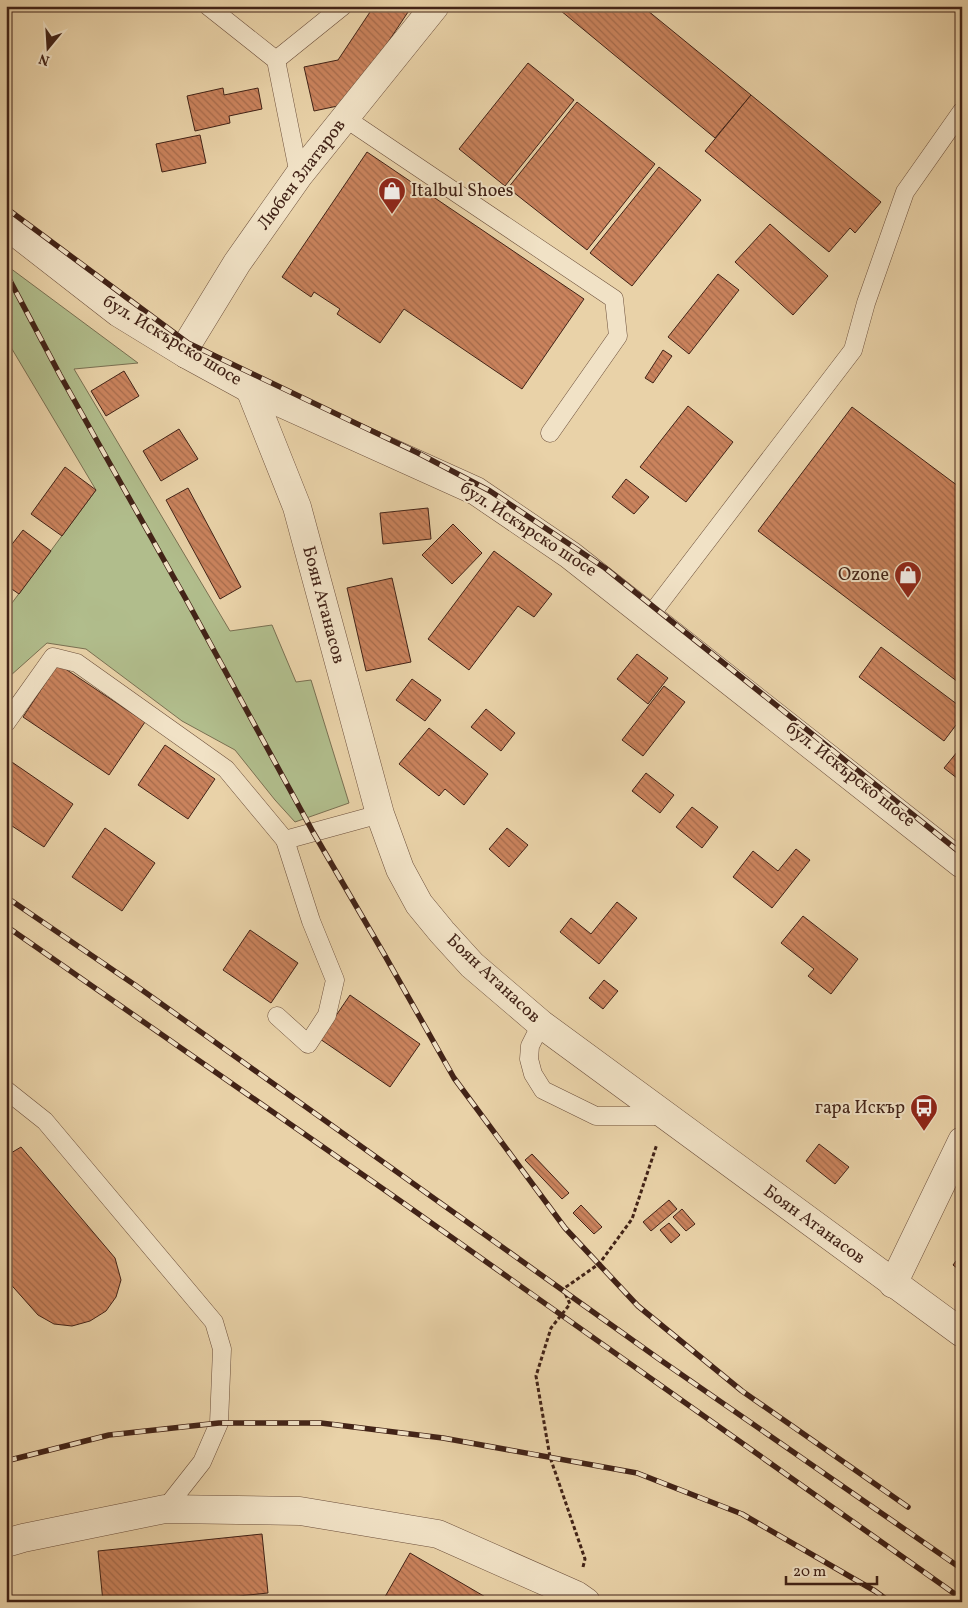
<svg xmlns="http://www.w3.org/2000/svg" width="968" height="1608" viewBox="0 0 968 1608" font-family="Vollkorn,serif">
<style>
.green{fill:#b1bd8c;stroke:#7a7052}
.building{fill:url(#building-back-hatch);stroke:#422317}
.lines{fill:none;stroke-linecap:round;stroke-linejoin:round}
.service-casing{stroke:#6c4f3b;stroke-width:19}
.minor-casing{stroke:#6c4f3b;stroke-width:29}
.tertiary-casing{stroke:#6c4f3b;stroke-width:29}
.path{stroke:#422317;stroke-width:3;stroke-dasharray:4 2.5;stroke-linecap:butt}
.service{stroke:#f1e2c6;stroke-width:18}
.minor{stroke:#f1e2c6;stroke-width:28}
.tertiary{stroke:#f1e2c6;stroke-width:28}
.rail-casing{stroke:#422317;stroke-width:5.5}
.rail{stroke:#f1e2c6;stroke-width:4;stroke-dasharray:11;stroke-linecap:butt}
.labels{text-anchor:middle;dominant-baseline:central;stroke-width:4;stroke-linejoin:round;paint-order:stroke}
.street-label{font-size:18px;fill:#422317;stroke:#f1e2c6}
.poi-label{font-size:18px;fill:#422317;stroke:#f1e2c6;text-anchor:end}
</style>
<defs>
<pattern id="building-back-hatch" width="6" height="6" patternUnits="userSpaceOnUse" patternTransform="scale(1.25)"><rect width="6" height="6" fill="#ca835d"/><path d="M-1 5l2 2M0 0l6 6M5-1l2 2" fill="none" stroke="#a66b4c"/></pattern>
</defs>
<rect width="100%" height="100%" fill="#e9d2a8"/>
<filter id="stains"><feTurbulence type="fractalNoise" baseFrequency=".004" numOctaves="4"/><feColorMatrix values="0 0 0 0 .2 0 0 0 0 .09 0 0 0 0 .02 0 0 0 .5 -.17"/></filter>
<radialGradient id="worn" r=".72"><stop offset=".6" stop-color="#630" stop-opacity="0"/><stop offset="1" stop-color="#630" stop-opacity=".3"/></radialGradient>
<polygon class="green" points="6,265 138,363 74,369 230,631 272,625 296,682 311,680 349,803 295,822 275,800 235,750 182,721 86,649 47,643 10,676 6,673 6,611 96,490 6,339"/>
<g class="building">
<polygon points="374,6 412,6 347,104 314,111 304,67 338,60"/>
<polygon points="555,6 642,6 751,95 715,138"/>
<polygon points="528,63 574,100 505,186 459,149"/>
<polygon points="223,88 224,95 258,88 262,109 229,116 230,123 195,131 187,96"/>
<polygon points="751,95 881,202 855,233 850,228 829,252 705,151"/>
<polygon points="577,102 655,164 587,250 508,188"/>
<polygon points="200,135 206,163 162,172 156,144"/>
<polygon points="367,152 584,299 522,389 404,309 380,343 337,314 340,309 314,292 311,297 282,277"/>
<polygon points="659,167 701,200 632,286 590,253"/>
<polygon points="770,224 828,276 793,315 735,262"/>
<polygon points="718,274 739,290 689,354 668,337"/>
<polygon points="663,350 672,356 653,383 645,378"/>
<polygon points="124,371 139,396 106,416 91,391"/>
<polygon points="688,406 733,442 686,502 640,467"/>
<polygon points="852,407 962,489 962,685 758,531"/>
<polygon points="179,429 198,459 161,481 143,451"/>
<polygon points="65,467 96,490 62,536 31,514"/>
<polygon points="626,479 649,497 634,514 612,497"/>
<polygon points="188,488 241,587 220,599 166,500"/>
<polygon points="428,508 431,539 383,544 380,513"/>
<polygon points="453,524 482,553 452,584 422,555"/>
<polygon points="23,530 51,551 19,594 6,585 6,552"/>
<polygon points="494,551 552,594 534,617 518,606 469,670 428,639"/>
<polygon points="392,578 411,662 366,671 347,588"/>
<polygon points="881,647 962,708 962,717 944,741 859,677"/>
<polygon points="637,654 668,678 648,704 617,679"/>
<polygon points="58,664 145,722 109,775 23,717"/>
<polygon points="412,679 441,700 425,721 396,700"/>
<polygon points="664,686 685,702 643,756 622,740"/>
<polygon points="486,709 515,733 501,751 471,727"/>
<polygon points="429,728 488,774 464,805 445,789 439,796 399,764"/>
<polygon points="165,745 215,779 188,819 138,785"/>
<polygon points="962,746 962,782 944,768"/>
<polygon points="6,758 73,804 44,847 6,822"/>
<polygon points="646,773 674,795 660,813 632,791"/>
<polygon points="692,807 718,827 702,848 676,827"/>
<polygon points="105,828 155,863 122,911 72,877"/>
<polygon points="507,828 528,845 509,867 489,849"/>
<polygon points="796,849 810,860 772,908 733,877 753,851 778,871"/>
<polygon points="617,902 637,918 599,964 560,932 571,918 591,934"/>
<polygon points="803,916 858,959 831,994 808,976 814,969 781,943"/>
<polygon points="250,930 298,963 271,1003 223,970"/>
<polygon points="604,980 618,991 603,1009 589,998"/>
<polygon points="350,995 420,1044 390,1087 320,1039"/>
<polygon points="819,1144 849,1167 835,1184 806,1161"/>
<polygon points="21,1147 115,1258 121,1280 116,1297 106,1311 90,1321 72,1326 54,1324 38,1315 6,1279 6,1156"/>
<polygon points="532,1154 569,1193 562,1199 525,1160"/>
<polygon points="669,1200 677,1209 651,1231 643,1222"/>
<polygon points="581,1205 602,1227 594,1234 573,1213"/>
<polygon points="682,1209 695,1224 686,1231 673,1217"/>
<polygon points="669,1223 680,1235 671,1243 660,1230"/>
<polygon points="962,1253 962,1272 953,1265"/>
<polygon points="262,1534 268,1593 180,1602 103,1602 98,1551"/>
<polygon points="410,1553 494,1602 382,1602"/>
</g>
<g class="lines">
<defs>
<g id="service">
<polyline points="208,6 276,60 299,175"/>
<polyline points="276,60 343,6"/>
<polyline points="345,118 614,299 618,336 550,433"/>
<polyline points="649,617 853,350 866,303 905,192 962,111"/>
<polyline points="6,723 53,657 77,663 226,769 285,840 311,921 335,980 327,1015 308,1044 277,1016"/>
<polyline points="285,840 380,814"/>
<polyline points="541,1024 530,1046 529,1059 533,1074 543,1090 596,1116 666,1116"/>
<polyline points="6,1090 45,1121 214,1322 222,1349 219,1423 202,1462 165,1509"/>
</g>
<g id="minor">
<polyline points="186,354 188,343 237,263 299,175 435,6"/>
<polyline points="250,389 297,507 380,814 400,869 419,904 442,932 472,965 541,1024 962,1333"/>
<polyline points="893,1284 962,1141"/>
<polyline points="6,1543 23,1538 165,1509 300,1511 438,1534 576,1595 586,1602"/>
</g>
<polyline id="tertiary" points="6,225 119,313 186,354 250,389 476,491 570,555 962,864"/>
</defs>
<use href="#service" class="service-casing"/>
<use href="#minor" class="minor-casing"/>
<use href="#tertiary" class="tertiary-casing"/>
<polyline class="path" points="583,1567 585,1559 550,1457 536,1376 551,1328 570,1304 563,1289 599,1264 632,1219 657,1144"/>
<use href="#service" class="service"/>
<use href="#minor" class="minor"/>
<use href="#tertiary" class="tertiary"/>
<defs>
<g id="rail">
<polyline points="6,208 188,343 418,453 490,491 605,568 962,854"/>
<polyline points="6,273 60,375 187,601 313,832 384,954 454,1078 565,1228 638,1306 742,1391 908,1507"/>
<polyline points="6,897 135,985 659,1359 962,1569"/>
<polyline points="6,926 399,1200 962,1599"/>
<polyline points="6,1461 109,1435 219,1423 321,1423 443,1438 637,1473 742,1514 875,1591 890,1602"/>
</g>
</defs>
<use href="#rail" class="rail-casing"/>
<use href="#rail" class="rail"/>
</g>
<defs>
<symbol id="shop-pin" viewBox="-11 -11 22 30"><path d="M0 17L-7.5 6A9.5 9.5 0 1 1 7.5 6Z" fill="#8f2418" stroke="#f1e2c6"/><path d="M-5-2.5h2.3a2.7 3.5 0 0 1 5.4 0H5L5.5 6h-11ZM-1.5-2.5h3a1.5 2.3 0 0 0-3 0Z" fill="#fff"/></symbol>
<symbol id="bus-pin" viewBox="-11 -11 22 30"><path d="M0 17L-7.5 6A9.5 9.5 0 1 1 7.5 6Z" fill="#8f2418" stroke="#f1e2c6"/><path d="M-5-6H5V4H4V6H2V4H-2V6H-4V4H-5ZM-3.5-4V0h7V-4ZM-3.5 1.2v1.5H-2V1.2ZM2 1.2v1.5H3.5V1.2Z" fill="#fff"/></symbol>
</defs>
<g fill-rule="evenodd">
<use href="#shop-pin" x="376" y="175" width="32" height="43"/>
<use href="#shop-pin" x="892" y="559" width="32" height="43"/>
<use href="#bus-pin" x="908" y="1092" width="32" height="43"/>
</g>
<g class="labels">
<g class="street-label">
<text transform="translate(302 175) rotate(-53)">Любен Златаров</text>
<text transform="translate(172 341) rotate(31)">бул. Искърско шосе</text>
<text transform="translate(528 530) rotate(33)">бул. Искърско шосе</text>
<text transform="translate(323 605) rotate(75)">Боян Атанасов</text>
<text transform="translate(850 775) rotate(38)">бул. Искърско шосе</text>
<text transform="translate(493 979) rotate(43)">Боян Атанасов</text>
<text transform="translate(814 1225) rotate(36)">Боян Атанасов</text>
</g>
<g class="poi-label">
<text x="411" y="191" text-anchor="start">Italbul Shoes</text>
<text x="889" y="575">Ozone</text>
<text x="905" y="1108">гара Искър</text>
</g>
</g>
<rect width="968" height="1608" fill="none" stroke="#e9d2a8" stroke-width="25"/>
<rect x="8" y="8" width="953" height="1593" fill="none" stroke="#422317" stroke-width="2.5"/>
<rect x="12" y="12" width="943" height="1583" fill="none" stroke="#422317"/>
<g transform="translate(48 48) rotate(198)" stroke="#f1e2c6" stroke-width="4" paint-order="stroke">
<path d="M0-4L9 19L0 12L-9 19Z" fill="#422317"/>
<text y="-8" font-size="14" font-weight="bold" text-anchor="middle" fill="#422317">N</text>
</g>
<path d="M786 1576v8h91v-8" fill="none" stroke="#422317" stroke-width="2.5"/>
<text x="793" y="1576" font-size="15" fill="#422317" stroke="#f1e2c6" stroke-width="4" paint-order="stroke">20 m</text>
<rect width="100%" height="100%" filter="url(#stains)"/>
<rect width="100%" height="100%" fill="url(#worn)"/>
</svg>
